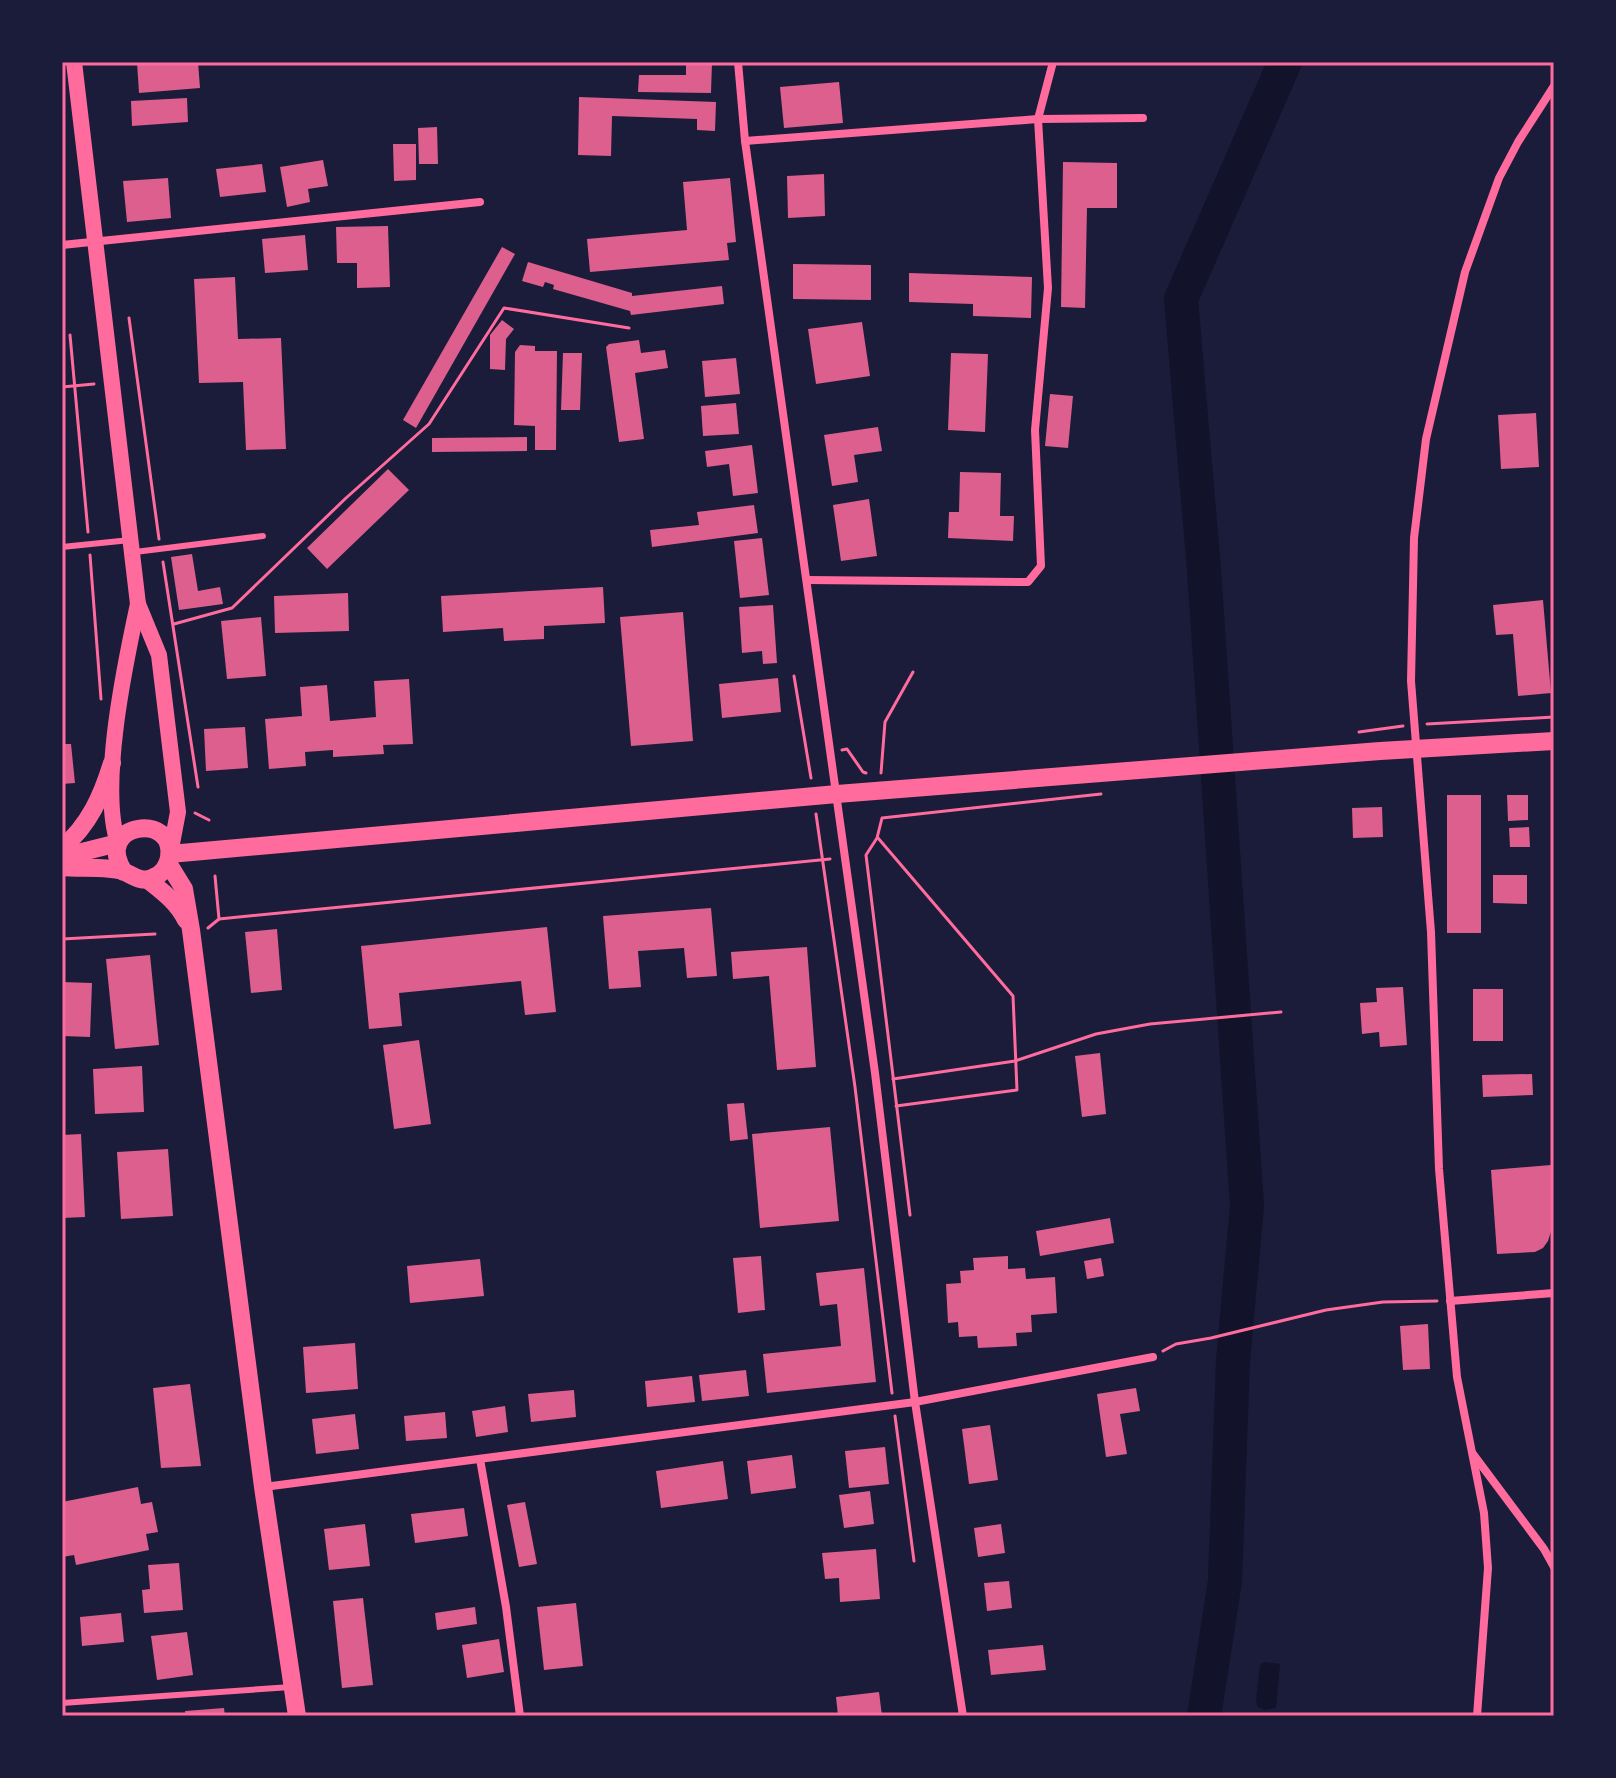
<svg xmlns="http://www.w3.org/2000/svg" width="1616" height="1778" viewBox="0 0 1616 1778" font-family="'Crimson Pro',serif">
<style>
.water{fill:#12122b}
.lines{fill:none;stroke-linecap:round;stroke-linejoin:round}
.river{stroke:#12122b;stroke-width:34}
.building{fill:#dd5f8e}
.path{stroke:#ff6b9d;stroke-width:3}
.service{stroke:#ff6b9d;stroke-width:6}
.minor{stroke:#ff6b9d;stroke-width:8}
.secondary{stroke:#ff6b9d;stroke-width:16}
.primary{stroke:#ff6b9d;stroke-width:18}
.neatline{fill:none;stroke:#ff6b9d;stroke-width:3}
</style>
<rect width="100%" height="100%" fill="#1b1b3a"/>
<polygon class="water" points="1264,1662 1280,1664 1276,1708 1265,1710 1258,1707 1256,1700 1260,1665"/>
<g class="lines">
<polyline class="river" points="1204,1716 1225,1581 1233,1361 1247,1206 1204,570 1181,299 1285,62"/>
</g>
<g class="building">
<polygon points="137,62 198,62 200,88 139,93"/>
<polygon points="686,62 712,62 711,93 638,92 639,75 686,75"/>
<polygon points="839,82 843,123 784,128 780,87"/>
<polygon points="579,97 716,102 715,131 697,130 697,119 612,116 611,156 578,155"/>
<polygon points="187,98 188,122 132,126 131,101"/>
<polygon points="437,127 438,164 419,164 418,128"/>
<polygon points="393,144 416,144 416,180 394,181"/>
<polygon points="323,160 328,186 308,189 310,202 287,207 280,167"/>
<polygon points="1063,162 1117,163 1117,208 1087,208 1085,308 1061,307"/>
<polygon points="262,164 266,192 220,197 216,169"/>
<polygon points="824,174 825,216 788,218 787,176"/>
<polygon points="168,178 171,218 127,222 123,181"/>
<polygon points="730,178 736,242 727,243 729,260 590,272 587,239 687,230 683,182"/>
<polygon points="388,226 390,287 357,288 357,263 337,263 336,227"/>
<polygon points="305,235 308,270 265,273 262,239"/>
<polygon points="502,247 515,254 416,428 403,420"/>
<polygon points="528,262 632,293 632,296 722,286 724,304 631,315 630,311 553,289 554,285 545,282 543,287 522,281"/>
<polygon points="793,264 871,265 871,300 793,299"/>
<polygon points="909,273 1032,277 1031,318 973,316 973,304 909,302"/>
<polygon points="235,277 238,339 281,338 286,449 246,450 243,382 199,383 194,279"/>
<polygon points="502,320 514,329 506,339 505,370 490,369 490,335"/>
<polygon points="862,322 870,376 816,384 808,329"/>
<polygon points="639,340 641,353 665,350 668,368 635,373 644,439 619,442 606,347 609,344"/>
<polygon points="520,345 535,346 535,351 557,351 556,450 535,450 535,426 514,425 515,352"/>
<polygon points="563,353 582,353 580,410 561,410"/>
<polygon points="951,353 988,354 985,432 948,430"/>
<polygon points="736,358 740,394 705,397 702,361"/>
<polygon points="1050,394 1073,396 1068,448 1045,446"/>
<polygon points="736,403 739,434 703,436 701,406"/>
<polygon points="1536,413 1539,467 1501,469 1498,415"/>
<polygon points="878,427 882,451 854,455 858,482 832,486 824,435"/>
<polygon points="527,437 527,451 432,452 432,438"/>
<polygon points="752,445 758,493 733,496 729,464 707,467 705,451"/>
<polygon points="388,469 409,490 327,569 307,548"/>
<polygon points="960,472 1001,473 1000,516 1014,516 1013,541 948,538 949,512 959,512"/>
<polygon points="869,499 877,556 841,561 833,505"/>
<polygon points="754,505 758,533 652,547 650,530 699,525 697,512"/>
<polygon points="762,538 769,595 740,598 734,541"/>
<polygon points="192,554 198,591 220,587 223,604 179,610 171,557"/>
<polygon points="603,587 605,623 544,626 544,639 504,641 503,628 443,632 441,596"/>
<polygon points="348,593 349,631 275,633 274,596"/>
<polygon points="1543,600 1551,693 1518,696 1513,634 1496,635 1493,605"/>
<polygon points="773,605 777,663 763,664 762,651 742,653 739,607"/>
<polygon points="683,612 693,741 631,746 620,617"/>
<polygon points="261,617 266,676 227,679 221,621"/>
<polygon points="778,678 781,712 722,718 719,684"/>
<polygon points="409,679 413,744 383,745 384,754 333,757 333,750 305,752 306,766 269,769 265,719 302,716 300,687 327,685 330,721 376,717 374,681"/>
<polygon points="245,727 248,768 206,771 204,729"/>
<polygon points="62,744 71,744 75,783 62,784"/>
<rect x="1447" y="795" width="34" height="138"/>
<polygon points="1507,795 1528,795 1528,820 1508,821"/>
<polygon points="1382,807 1383,837 1353,838 1352,808"/>
<polygon points="1529,827 1530,847 1510,847 1509,828"/>
<polygon points="1493,875 1527,875 1527,904 1493,903"/>
<polygon points="711,908 717,976 687,978 684,948 638,951 641,987 609,989 603,916"/>
<polygon points="547,927 556,1012 525,1015 521,981 399,993 402,1026 369,1029 361,946"/>
<polygon points="277,929 282,990 251,993 245,932"/>
<polygon points="807,947 816,1067 777,1070 769,976 733,979 731,952"/>
<polygon points="150,955 159,1045 115,1049 106,959"/>
<polygon points="62,982 92,983 90,1037 62,1036"/>
<polygon points="1403,987 1407,1045 1380,1047 1379,1032 1362,1034 1360,1003 1377,1002 1376,988"/>
<rect x="1473" y="989" width="30" height="52"/>
<polygon points="419,1040 431,1124 394,1129 383,1045"/>
<polygon points="1100,1053 1106,1114 1082,1117 1075,1056"/>
<polygon points="142,1066 144,1112 95,1114 93,1069"/>
<polygon points="1532,1074 1533,1095 1483,1097 1482,1075"/>
<polygon points="744,1103 748,1139 730,1141 727,1104"/>
<polygon points="830,1127 839,1221 760,1228 752,1134"/>
<polygon points="81,1134 85,1217 62,1218 62,1135"/>
<polygon points="168,1149 173,1216 121,1219 117,1152"/>
<polygon points="1551,1165 1554,1222 1548,1241 1543,1248 1535,1252 1497,1254 1491,1170"/>
<polygon points="1110,1218 1114,1243 1040,1256 1036,1231"/>
<polygon points="761,1256 765,1310 738,1313 733,1258"/>
<polygon points="1008,1256 1008,1269 1025,1268 1026,1279 1055,1277 1057,1313 1031,1315 1032,1332 1016,1333 1017,1346 978,1348 977,1336 959,1337 958,1322 948,1323 946,1284 961,1283 960,1271 974,1270 973,1258"/>
<polygon points="1101,1258 1104,1276 1087,1279 1084,1261"/>
<polygon points="480,1259 484,1296 410,1303 407,1266"/>
<polygon points="864,1268 876,1382 767,1393 763,1354 841,1346 837,1304 820,1306 816,1273"/>
<polygon points="1428,1324 1430,1369 1403,1370 1400,1326"/>
<polygon points="355,1343 358,1389 306,1393 303,1347"/>
<polygon points="746,1370 749,1396 702,1401 699,1375"/>
<polygon points="692,1376 695,1402 647,1407 645,1381"/>
<polygon points="190,1384 201,1466 161,1468 153,1388"/>
<polygon points="1136,1388 1140,1411 1120,1414 1127,1454 1106,1457 1097,1394"/>
<polygon points="574,1390 576,1417 531,1422 528,1394"/>
<polygon points="505,1406 508,1432 476,1437 472,1411"/>
<polygon points="445,1412 447,1438 406,1441 404,1416"/>
<polygon points="355,1414 359,1449 316,1454 312,1419"/>
<polygon points="990,1425 998,1480 969,1484 962,1429"/>
<polygon points="885,1447 889,1484 849,1488 845,1451"/>
<polygon points="792,1455 796,1488 751,1494 747,1461"/>
<polygon points="723,1461 728,1499 661,1508 656,1471"/>
<polygon points="138,1487 141,1504 152,1502 158,1532 146,1534 149,1550 76,1565 74,1555 62,1557 62,1502"/>
<polygon points="870,1491 874,1524 844,1528 839,1495"/>
<polygon points="525,1502 537,1564 519,1567 507,1505"/>
<polygon points="464,1508 468,1536 415,1543 411,1514"/>
<polygon points="365,1524 370,1566 329,1570 324,1529"/>
<polygon points="1001,1524 1005,1553 978,1557 974,1528"/>
<polygon points="876,1549 880,1599 840,1602 839,1578 825,1579 822,1553"/>
<polygon points="179,1563 183,1610 144,1613 142,1590 150,1589 148,1565"/>
<polygon points="1009,1581 1012,1608 987,1611 984,1583"/>
<polygon points="363,1598 373,1685 342,1688 333,1601"/>
<polygon points="576,1603 583,1666 544,1670 537,1607"/>
<polygon points="475,1607 477,1624 437,1630 435,1613"/>
<polygon points="121,1613 124,1642 82,1646 80,1617"/>
<polygon points="187,1632 193,1675 157,1680 151,1636"/>
<polygon points="499,1639 504,1672 467,1678 462,1645"/>
<polygon points="1043,1645 1046,1670 991,1675 988,1650"/>
<polygon points="879,1692 882,1716 838,1716 836,1697"/>
<polygon points="224,1708 225,1716 186,1716 185,1711"/>
</g>
<g class="lines">
<g class="path">
<polyline points="129,318 159,539"/>
<polyline points="70,335 88,532"/>
<polyline points="62,387 94,384"/>
<polyline points="90,555 101,699"/>
<polyline points="163,562 198,787"/>
<polyline points="174,624 232,608 346,498 429,424 504,308 629,328"/>
<polyline points="794,676 811,778"/>
<polyline points="1427,724 1554,717"/>
<polyline points="1359,732 1403,726"/>
<polyline points="842,750 847,749 863,772 866,773"/>
<polyline points="881,773 885,722 913,672"/>
<polyline points="195,813 209,820"/>
<polyline points="816,814 855,1087 892,1393"/>
<polyline points="878,838 1013,996 1017,1090 896,1106"/>
<polyline points="215,876 219,919"/>
<polyline points="208,928 219,919 830,859"/>
<polyline points="62,939 155,934"/>
<polyline points="893,1079 1015,1061 1096,1034 1150,1024 1281,1012"/>
<polyline points="910,1215 866,855 877,838 882,818 1101,794"/>
<polyline points="1163,1351 1176,1344 1211,1338 1326,1310 1383,1302 1437,1301"/>
<polyline points="895,1416 914,1561"/>
</g>
<g class="service">
<polyline points="62,547 130,540"/>
<polyline points="135,552 263,536"/>
<polyline points="62,1703 291,1687"/>
</g>
<g class="minor">
<polyline points="738,62 745,141 875,1073 915,1402 963,1716"/>
<polyline points="745,141 1038,119 1143,118"/>
<polyline points="62,245 480,202"/>
<polyline points="807,580 1028,582 1041,566 1035,430 1048,288 1038,119 1053,62"/>
<polyline points="1450,1301 1554,1293"/>
<polyline points="1473,1454 1544,1549 1554,1567"/>
<polyline points="480,1459 506,1607 520,1716"/>
<polyline points="264,1487 915,1402 1153,1357"/>
<polyline points="1477,1716 1488,1568 1484,1513 1457,1377 1439,1169 1431,932 1411,681 1414,538 1426,439 1465,272 1499,178 1518,142 1554,86"/>
</g>
<g class="secondary">
<polyline points="74,62 138,604 159,655 178,812 170,854"/>
<path d="M118,843C99,786 125,664 138,604"/>
</g>
<g class="primary">
<path d="M62,848C89,825 102,796 112,763"/>
<polyline points="170,854 837,794 1380,751 1554,741"/>
<polyline points="62,857 118,843"/>
<polyline points="168,863 184,889 191,930 263,1487 297,1716"/>
<path d="M62,867C79,869 110,866 125,872C135,877 142,883 154,877C162,874 167,867 169,858C177,811 92,823 124,872"/>
<path d="M148,880C163,892 177,902 186,920"/>
</g>
</g>
<rect width="1616" height="1778" fill="none" stroke="#1b1b3a" stroke-width="128"/>
<rect x="64" y="64" width="1488" height="1650" class="neatline"/>
</svg>
